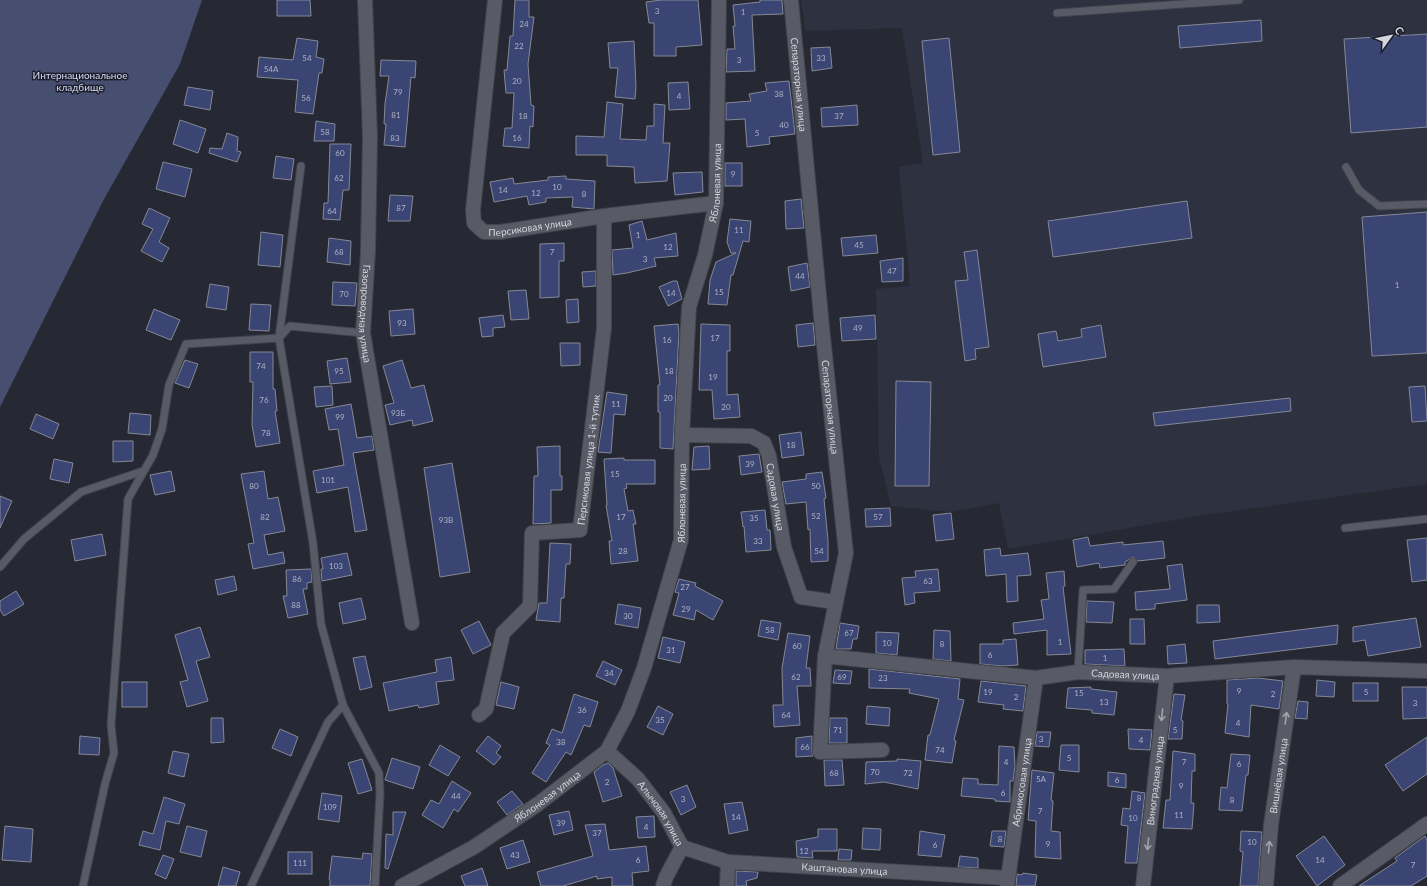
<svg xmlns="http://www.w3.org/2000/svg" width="1427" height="886" viewBox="0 0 1427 886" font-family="Lato,sans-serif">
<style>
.built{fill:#2d3140}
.green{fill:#474f71}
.building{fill:#3b4574;stroke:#858895}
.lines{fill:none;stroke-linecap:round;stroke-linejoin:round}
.service-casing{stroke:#42444c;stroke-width:9}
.minor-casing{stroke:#42444c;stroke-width:16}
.service{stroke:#585b66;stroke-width:7}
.minor{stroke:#585b66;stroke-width:14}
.oneway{stroke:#a2a4ad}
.labels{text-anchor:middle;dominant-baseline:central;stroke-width:3;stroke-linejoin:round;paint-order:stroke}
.number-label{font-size:8px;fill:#adb1c2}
.park-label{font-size:10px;fill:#d1d9f9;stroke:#1c1f29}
.street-label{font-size:10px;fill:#d3d5dc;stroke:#1c1f29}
</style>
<rect width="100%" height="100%" fill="#262933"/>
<polygon class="built" points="801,0 1427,0 1427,484 1198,516 1008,549 999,503 950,512 891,506 879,457 876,289 910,286 899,167 923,163 902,28 805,31"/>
<polygon class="green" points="0,0 202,0 180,64 103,201 0,407"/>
<g class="building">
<polygon points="277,0 310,0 311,16 277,16"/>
<polygon points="515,0 529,0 529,17 534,17 528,64 531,105 534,106 533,127 530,126 529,148 503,146 505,128 512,128 514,93 506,93 504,70 507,70 510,36 513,36"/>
<polygon points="661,0 698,0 702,45 676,47 676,56 654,56 654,23 649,23 646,2"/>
<polygon points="760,0 782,0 783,14 752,15 755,71 726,72 727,49 735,49 733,26 735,26 733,5 760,2"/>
<polygon points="1261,20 1262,41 1180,48 1178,26"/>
<polygon points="1427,34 1427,127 1351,133 1344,39"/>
<polygon points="297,38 318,41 316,57 324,59 322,73 319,73 313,114 295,112 298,80 257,77 259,57 293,60"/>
<polygon points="949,38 960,152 933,155 922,41"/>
<polygon points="634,41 636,87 635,99 615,97 618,68 610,68 608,43"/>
<polygon points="830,47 832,68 812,71 811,48"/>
<polygon points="381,60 416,61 415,78 411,77 405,147 384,145 386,124 384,124 385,104 389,76 380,76"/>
<polygon points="789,81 795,134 769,137 770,144 747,147 745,119 726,120 726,103 751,101 749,94 767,91 765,83"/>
<polygon points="688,82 690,109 669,110 668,83"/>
<polygon points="188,87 213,91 210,110 184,105"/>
<polygon points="607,102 623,104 620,139 646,140 647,126 654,126 654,104 665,105 663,143 670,143 667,181 635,183 634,167 607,166 607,155 576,155 576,136 604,137"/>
<polygon points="857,105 858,125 822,127 821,108"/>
<polygon points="180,120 206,129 198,153 173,144"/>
<polygon points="316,121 335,124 334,141 314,141"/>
<polygon points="227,133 238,137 237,151 241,152 237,162 209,153 210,148 222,149"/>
<polygon points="330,144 351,144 349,190 343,190 340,220 323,219 324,203 328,203"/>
<polygon points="276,156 294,159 291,180 273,178"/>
<polygon points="163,162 192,169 185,197 156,189"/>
<rect x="725" y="163" width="17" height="23"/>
<polygon points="702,172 703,192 675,195 673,173"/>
<polygon points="566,176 566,179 595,181 594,209 572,207 573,197 546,198 546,202 529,205 527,196 494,202 490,182 513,178 514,184 548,180 548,177"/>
<polygon points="390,195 413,196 410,221 388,221"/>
<polygon points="801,199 804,228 786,229 785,201"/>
<polygon points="1187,201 1192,238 1053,257 1048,221"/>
<polygon points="149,208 170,218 159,242 169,248 162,262 141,251 153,229 142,224"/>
<polygon points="1427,212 1427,353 1372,356 1362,217"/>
<polygon points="730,219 751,221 749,242 743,241 733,275 731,275 727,305 708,304 710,280 716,262 736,253 731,253 727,242"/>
<polygon points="642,221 647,240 676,233 678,256 654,258 656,266 627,273 613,275 612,250 633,248 629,225"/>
<polygon points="261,232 283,235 280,267 258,265"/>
<polygon points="876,235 878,253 843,256 841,238"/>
<polygon points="329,238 351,241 350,265 327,262"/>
<polygon points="564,243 564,261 559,261 559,297 540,298 540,244"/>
<polygon points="977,250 989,347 975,349 976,359 965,361 955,281 968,280 964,252"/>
<polygon points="903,258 903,281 882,282 880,261"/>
<polygon points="807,263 810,287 791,291 788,267"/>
<polygon points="596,271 596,286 583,287 582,272"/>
<polygon points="673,281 677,281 682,299 668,306 659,287"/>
<polygon points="333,282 357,283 355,306 332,305"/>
<polygon points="210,284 229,287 226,310 206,307"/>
<polygon points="526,290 529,319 511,320 508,291"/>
<polygon points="578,299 579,322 567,323 566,300"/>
<polygon points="251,304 271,305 269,331 249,330"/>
<polygon points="154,309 180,320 171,340 146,330"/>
<polygon points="413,309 415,334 391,336 389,311"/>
<polygon points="503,315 505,327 493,328 493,336 482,337 479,318"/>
<polygon points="875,315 876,339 842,341 840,318"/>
<polygon points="813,323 815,345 798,347 796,325"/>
<polygon points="678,324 679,333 673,449 660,448 660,412 658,412 658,385 660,385 654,326"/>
<polygon points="701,324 730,325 730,351 727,351 727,395 738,394 740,417 714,419 712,390 699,390"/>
<polygon points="1101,325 1106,357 1043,367 1038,334 1056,331 1058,341 1082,337 1081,329"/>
<polygon points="560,343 580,343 580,365 561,366"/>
<polygon points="250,352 273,352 273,389 275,389 277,411 275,411 280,443 256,447 252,425 253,382 250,382"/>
<polygon points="347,358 351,382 330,384 327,361"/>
<polygon points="185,360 198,364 189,388 175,383"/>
<polygon points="402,360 411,388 424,385 433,421 413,426 412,420 390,425 385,405 394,403 383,366"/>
<polygon points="896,381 931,382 929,486 895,486"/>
<polygon points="332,386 333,405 316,407 314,387"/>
<polygon points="1425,386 1427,421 1412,422 1409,387"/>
<polygon points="607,392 627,395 625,415 614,414 611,453 598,452"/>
<polygon points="1290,398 1291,411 1155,426 1153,413"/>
<polygon points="351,404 357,438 372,436 374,450 353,453 367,530 355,532 348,487 317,493 313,471 344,465 338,429 329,430 325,409"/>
<polygon points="130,413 151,415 150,435 128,433"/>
<polygon points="36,414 59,424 53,439 30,429"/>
<polygon points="801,432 804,455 782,458 779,435"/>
<polygon points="113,441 133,441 133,461 113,462"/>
<polygon points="560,446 560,476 562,476 562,490 551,490 551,523 533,524 534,476 538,476 537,447"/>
<polygon points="709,446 710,469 692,470 694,447"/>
<polygon points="759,454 762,472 741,475 739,456"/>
<polygon points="624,458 624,460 655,460 655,484 626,484 627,488 624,489 628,511 633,510 636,524 633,524 638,561 611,564 609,541 612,541 606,505 607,505 604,459"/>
<polygon points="54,459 73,463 69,483 50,479"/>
<polygon points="452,463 470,572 440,577 424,468"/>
<polygon points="171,471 175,491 155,495 150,475"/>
<polygon points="264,471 268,499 278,497 285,531 264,535 268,555 283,552 285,563 253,569 248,544 254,543 241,474"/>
<polygon points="822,472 826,498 824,499 828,540 828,561 811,562 810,529 808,530 806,502 786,504 782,482 806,479 806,474"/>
<polygon points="0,496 12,501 0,528"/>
<polygon points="890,508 891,526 866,527 865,509"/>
<polygon points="765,510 767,530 770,530 771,550 746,552 744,526 743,527 741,512"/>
<polygon points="951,513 954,539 936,541 933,515"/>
<polygon points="102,534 106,555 75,561 71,540"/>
<polygon points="1088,537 1090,546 1123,542 1123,545 1163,541 1165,558 1138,561 1133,557 1125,562 1125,565 1100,568 1099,563 1077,567 1073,540"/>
<polygon points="1427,538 1427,580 1412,582 1407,540"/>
<polygon points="550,543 571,544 570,564 566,564 564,598 561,598 560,622 536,620 539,603 547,603"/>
<polygon points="1000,548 1001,556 1028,553 1031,575 1017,576 1018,601 1007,602 1006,574 986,576 984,550"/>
<polygon points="347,553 352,575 322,581 321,569 323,569 321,558"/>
<polygon points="1182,564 1187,600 1155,604 1155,609 1136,610 1135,592 1170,589 1167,566"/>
<polygon points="311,569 312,582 307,583 307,589 303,589 308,614 288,618 283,596 287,596 286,570"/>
<polygon points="938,569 940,591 914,593 915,603 905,605 902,578 916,577 915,571"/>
<polygon points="1064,571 1065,586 1063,587 1071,654 1047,655 1047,630 1014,634 1013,623 1044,619 1041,600 1049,599 1046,573"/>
<polygon points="234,576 237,590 218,595 215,580"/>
<polygon points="679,579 696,583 695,586 723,601 713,620 696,610 694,620 673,615 679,593 675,592"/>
<polygon points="16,591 24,604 4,616 0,610 0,601"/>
<polygon points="361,598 366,619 343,624 339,603"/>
<polygon points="1087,601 1114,602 1112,623 1086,622"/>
<polygon points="618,604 641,608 638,628 615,624"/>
<polygon points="1197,605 1219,605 1220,622 1197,623"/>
<polygon points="1416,618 1421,647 1368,656 1365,640 1353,642 1353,627"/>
<polygon points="1130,619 1144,619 1145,644 1130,644"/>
<polygon points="761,620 781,623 778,640 758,636"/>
<polygon points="479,621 491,645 473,654 461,630"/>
<polygon points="840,623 859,626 857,639 853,639 851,649 836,649"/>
<polygon points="1338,625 1337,644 1215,659 1213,641"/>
<polygon points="200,627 210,657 196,661 208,701 187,707 180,682 188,680 175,635"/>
<polygon points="934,630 950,631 951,661 933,659"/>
<polygon points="876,632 899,633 897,655 876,653"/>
<polygon points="788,633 810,636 806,668 810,668 811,686 797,686 800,725 774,727 773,705 783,705 782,668"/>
<polygon points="663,637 685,642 680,663 658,658"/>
<polygon points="1016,639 1018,665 1003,666 980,664 980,644 1003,644 1003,640"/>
<polygon points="1185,644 1187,663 1168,664 1167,646"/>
<polygon points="1124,649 1125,666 1085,664 1085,650"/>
<polygon points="365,656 372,687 360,690 353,658"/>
<polygon points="451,657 454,680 436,682 439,704 419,708 418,705 389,711 383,683 437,672 435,660"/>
<polygon points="603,661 622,670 615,685 596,676"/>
<polygon points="869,669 960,679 958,699 964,700 954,740 956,741 952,763 925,760 928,735 930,735 939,699 909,693 910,689 869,688"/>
<polygon points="835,670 852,671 850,684 833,683"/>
<polygon points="1258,678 1283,681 1279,709 1251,705 1249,737 1225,733 1228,704 1227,704 1227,680"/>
<polygon points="1317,680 1335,682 1334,697 1316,696"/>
<polygon points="981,681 1026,686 1023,711 1003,709 1004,705 978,702"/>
<rect x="122" y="682" width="25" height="25"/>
<polygon points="501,682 519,687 514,709 496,705"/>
<rect x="1353" y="683" width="25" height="18"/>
<polygon points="1091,687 1091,689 1117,692 1114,715 1092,713 1092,710 1066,708 1068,688"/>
<polygon points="1402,687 1427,687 1427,718 1403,719"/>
<polygon points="574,694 598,702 590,727 584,725 571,755 566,752 546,782 532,773 550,745 546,743 552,729 562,733"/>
<polygon points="1174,694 1185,695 1181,720 1183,721 1182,739 1168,739"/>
<polygon points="1298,701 1308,702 1307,719 1295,718"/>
<polygon points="658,706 673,714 663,735 647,727"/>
<polygon points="867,706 890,708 889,726 866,724"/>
<polygon points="211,718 223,718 224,742 211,743"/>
<polygon points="830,718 847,718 847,743 829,743"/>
<polygon points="280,729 298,737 291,756 272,748"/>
<polygon points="1128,729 1152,730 1150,750 1129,749"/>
<polygon points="1037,732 1051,732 1049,747 1035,746"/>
<polygon points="80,736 100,738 99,755 79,754"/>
<polygon points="488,736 501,746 496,753 501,757 494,765 476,751"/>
<polygon points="812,736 812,752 813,756 796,757 796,738"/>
<polygon points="1427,737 1427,774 1403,791 1385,765"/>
<polygon points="440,745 460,757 448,776 429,765"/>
<polygon points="1061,745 1079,745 1079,772 1059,770"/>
<polygon points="999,746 1014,747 1015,767 1013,781 1010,781 1010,802 995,801 995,799 961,796 963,778 978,779 978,784 998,785"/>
<polygon points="173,751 189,754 184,777 168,773"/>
<polygon points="1173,751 1195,754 1195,771 1192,771 1191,803 1194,803 1192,829 1163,828 1166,800 1170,800"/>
<polygon points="1231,754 1250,755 1248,775 1246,775 1242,811 1219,810 1221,787 1227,788"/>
<polygon points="392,758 420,767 413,789 385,780"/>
<polygon points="362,759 372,790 358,794 348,763"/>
<polygon points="897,759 921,761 918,789 884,782 865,784 866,762 897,761"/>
<polygon points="824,760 842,760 844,785 825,786"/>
<polygon points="608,763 613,768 622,796 603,802 594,772 603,765"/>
<polygon points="1032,770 1054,773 1051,800 1053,801 1051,831 1060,832 1061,859 1035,857 1036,821 1028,820"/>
<polygon points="1108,772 1126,774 1126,788 1108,786"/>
<polygon points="452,781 471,793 458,812 454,809 443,828 422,815 431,800 439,804"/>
<polygon points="687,785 696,807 681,815 670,792"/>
<polygon points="512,791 523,804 507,815 497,802"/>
<polygon points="1132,791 1145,793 1137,863 1125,863 1128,826 1121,825 1123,808 1130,809"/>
<polygon points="322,793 342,796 339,822 318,819"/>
<polygon points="164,797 185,804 179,824 166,821 160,850 139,845 143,831 153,834"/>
<polygon points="742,802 748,830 729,834 724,804"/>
<polygon points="569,811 573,830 554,835 549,815"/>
<polygon points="393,812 406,812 388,869 385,868 386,834 393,835"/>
<polygon points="654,816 655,837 638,838 636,817"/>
<polygon points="605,824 609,850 646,846 649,871 632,873 633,886 612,886 612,877 597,879 597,876 563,886 541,886 537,872 593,856 585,825"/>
<polygon points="5,826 33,829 31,862 2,860"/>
<polygon points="187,826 207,831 201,857 180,852"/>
<polygon points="863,828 881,829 880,850 862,849"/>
<polygon points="818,829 837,829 837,851 812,851 813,858 797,857 796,841 818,837"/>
<polygon points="920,831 945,835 941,857 918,855"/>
<polygon points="992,831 1006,831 1004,847 990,846"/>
<polygon points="1241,831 1262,832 1258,886 1240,886 1243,852 1240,851"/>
<polygon points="1324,836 1345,865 1317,886 1296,856"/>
<polygon points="1425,836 1427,840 1427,876 1411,886 1359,886 1397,861 1395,858"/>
<polygon points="523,840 530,862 507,869 500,848"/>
<polygon points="839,849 852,850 851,860 838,860"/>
<rect x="288" y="852" width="24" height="22"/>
<polygon points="363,853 372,854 370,886 330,886 330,880 329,879 332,856 362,859"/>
<polygon points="163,855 174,859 166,879 155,874"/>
<polygon points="960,856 978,858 978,868 958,867"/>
<polygon points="223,867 240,872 236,886 218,886"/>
<polygon points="482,868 488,886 465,886 461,876"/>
<polygon points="736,871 758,872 757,878 746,881 747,886 736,886"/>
<polygon points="1023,873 1037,875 1035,886 1016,886 1017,874 1022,875"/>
</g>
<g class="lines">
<defs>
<g id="service">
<polyline points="1057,13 1239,0"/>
<polyline points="301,166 279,338 313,543 321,624 343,705 379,773 380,794 375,886"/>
<polyline points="1346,167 1359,190 1379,206 1427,204"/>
<polyline points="1345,528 1427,519"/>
<polyline points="0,567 24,539 81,492 143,471"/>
<polyline points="1078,672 1083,590 1114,589 1133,562"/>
<polyline points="83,886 105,784 114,753 111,725 128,499 153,455 162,429 169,385 186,344 279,338 290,326 363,333"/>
<polyline points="251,886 328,722 343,705"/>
</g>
<g id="minor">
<path id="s1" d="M365,0L370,137L368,251L363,333L412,623"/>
<path id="s2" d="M495,0L473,210L474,223L484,232H500L604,216L716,203"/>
<path id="s3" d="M791,0L822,327L846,553L825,656L820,752L882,750"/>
<path id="s4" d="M682,435L751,436L764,443L769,456L784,547L801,597L835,602"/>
<path id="s5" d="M825,656L1036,678L1078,672L1167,676L1294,667L1427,671"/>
<path id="s6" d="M479,715L486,709L503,633L530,606L532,533L580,530L604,328V216"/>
<path id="s7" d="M607,751L638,779L664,813L682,847L666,877L663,886"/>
<path id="s8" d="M682,847L728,862L1008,878"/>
<path id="s9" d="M402,886L474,847L538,804L607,751L628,711L644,668L681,540L682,435L689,307L705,255L716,203L719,0"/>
<polyline points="727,886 728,862"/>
<path id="s10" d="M1007,886L1036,678"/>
<path id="s11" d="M1143,886L1167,676"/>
<path id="s12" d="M1266,886L1271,825L1294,667"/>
<polyline points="1340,886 1427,824"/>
</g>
</defs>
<use href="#service" class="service-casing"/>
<use href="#minor" class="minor-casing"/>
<use href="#service" class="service"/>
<use href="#minor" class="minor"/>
</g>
<defs><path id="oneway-shaft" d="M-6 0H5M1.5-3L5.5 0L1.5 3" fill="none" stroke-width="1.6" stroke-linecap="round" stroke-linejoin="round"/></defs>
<g class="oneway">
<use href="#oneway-shaft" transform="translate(1162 715) rotate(96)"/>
<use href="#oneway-shaft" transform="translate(1286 718) rotate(-82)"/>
<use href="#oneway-shaft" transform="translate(1148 844) rotate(96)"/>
<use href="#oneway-shaft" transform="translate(1269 847) rotate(-85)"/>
</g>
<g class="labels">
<g class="number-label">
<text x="657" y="11">3</text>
<text x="743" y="12">1</text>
<text x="524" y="24">24</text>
<text x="519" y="46">22</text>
<text x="307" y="58">54</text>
<text x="821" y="58">33</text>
<text x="739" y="60">3</text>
<text x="271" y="69">54А</text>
<text x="517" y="81">20</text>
<text x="398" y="92">79</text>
<text x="779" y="94">38</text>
<text x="679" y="96">4</text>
<text x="306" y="98">56</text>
<text x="396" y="115">81</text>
<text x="523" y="116">18</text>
<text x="839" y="116">37</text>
<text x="784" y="125">40</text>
<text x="325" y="132">58</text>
<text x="757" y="133">5</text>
<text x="395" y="138">83</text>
<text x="517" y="138">16</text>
<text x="340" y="153">60</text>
<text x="733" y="174">9</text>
<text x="339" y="178">62</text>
<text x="557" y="187">10</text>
<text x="503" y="190">14</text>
<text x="536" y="193">12</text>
<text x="584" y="194">8</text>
<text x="401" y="208">87</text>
<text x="332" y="211">64</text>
<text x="739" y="230">11</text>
<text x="638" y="235">1</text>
<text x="859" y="245">45</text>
<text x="668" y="247">12</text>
<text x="339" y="252">68</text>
<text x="552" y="252">7</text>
<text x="645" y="259">3</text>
<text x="892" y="271">47</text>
<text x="800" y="276">44</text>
<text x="1397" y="285">1</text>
<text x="719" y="292">15</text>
<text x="671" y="293">14</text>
<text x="344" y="294">70</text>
<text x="402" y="323">93</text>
<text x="858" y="328">49</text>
<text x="715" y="338">17</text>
<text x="667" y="340">16</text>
<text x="261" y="366">74</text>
<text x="339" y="371">95</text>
<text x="669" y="371">18</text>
<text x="713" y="377">19</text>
<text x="668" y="398">20</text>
<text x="264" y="400">76</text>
<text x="616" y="404">11</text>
<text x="726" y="407">20</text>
<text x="398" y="413">93Б</text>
<text x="340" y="417">99</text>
<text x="266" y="433">78</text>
<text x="791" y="445">18</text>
<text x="750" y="464">39</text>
<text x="615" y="474">15</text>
<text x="328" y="480">101</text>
<text x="254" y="486">80</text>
<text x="816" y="486">50</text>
<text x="816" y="516">52</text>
<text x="265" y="517">82</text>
<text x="621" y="517">17</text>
<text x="878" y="517">57</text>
<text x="754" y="518">35</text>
<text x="446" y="520">93В</text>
<text x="758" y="541">33</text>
<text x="623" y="551">28</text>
<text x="819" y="551">54</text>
<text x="336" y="566">103</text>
<text x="297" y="579">86</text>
<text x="928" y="581">63</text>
<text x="685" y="587">27</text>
<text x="296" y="605">88</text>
<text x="686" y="609">29</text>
<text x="628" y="616">30</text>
<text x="770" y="630">58</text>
<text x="849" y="633">67</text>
<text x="1060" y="642">1</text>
<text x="887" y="643">10</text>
<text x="942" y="644">8</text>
<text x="797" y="646">60</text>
<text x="671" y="650">31</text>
<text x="990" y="655">6</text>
<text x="1105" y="658">1</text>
<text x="609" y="673">34</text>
<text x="796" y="677">62</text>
<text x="842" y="677">69</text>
<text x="883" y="678">23</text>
<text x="1239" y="691">9</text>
<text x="988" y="692">19</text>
<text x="1366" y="692">5</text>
<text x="1079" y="693">15</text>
<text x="1273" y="694">2</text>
<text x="1016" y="697">2</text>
<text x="1104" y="702">13</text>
<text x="1415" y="703">3</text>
<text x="582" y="710">36</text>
<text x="786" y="715">64</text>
<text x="660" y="720">35</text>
<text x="1238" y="723">4</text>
<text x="838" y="730">71</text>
<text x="1175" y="730">5</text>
<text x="1041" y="739">3</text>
<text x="1141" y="740">4</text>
<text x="561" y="742">38</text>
<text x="805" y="747">66</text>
<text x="940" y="750">74</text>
<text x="1069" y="758">5</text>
<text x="1006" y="762">4</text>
<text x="1184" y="762">7</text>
<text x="1239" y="764">6</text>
<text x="875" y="772">70</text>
<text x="834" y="773">68</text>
<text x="908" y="773">72</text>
<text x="1041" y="779">5А</text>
<text x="1117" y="780">6</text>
<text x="607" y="782">2</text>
<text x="1181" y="786">9</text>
<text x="1003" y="793">6</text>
<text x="456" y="796">44</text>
<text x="1139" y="798">8</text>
<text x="683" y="799">3</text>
<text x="1232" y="800">8</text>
<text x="330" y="807">109</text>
<text x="1040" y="811">7</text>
<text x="1179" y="815">11</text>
<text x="736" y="817">14</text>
<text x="1133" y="818">10</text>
<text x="561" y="823">39</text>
<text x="646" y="827">4</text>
<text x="597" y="833">37</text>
<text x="1000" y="839">8</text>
<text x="1252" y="842">10</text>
<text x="1048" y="844">9</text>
<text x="935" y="845">6</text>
<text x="804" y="851">12</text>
<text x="515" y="855">43</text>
<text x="638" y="860">6</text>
<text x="1320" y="860">14</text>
<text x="300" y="863">111</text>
<text x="1413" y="865">7</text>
</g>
<g class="park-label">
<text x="80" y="75">Интернациональное<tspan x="80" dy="12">кладбище</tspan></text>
</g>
<g class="street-label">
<text stroke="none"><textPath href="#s3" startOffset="85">Сепараторная улица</textPath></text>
<text stroke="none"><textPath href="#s9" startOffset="831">Яблоневая улица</textPath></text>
<text stroke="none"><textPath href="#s2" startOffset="284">Персиковая улица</textPath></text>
<text stroke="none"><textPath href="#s1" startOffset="314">Газопроводная улица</textPath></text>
<text stroke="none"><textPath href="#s3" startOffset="409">Сепараторная улица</textPath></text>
<text stroke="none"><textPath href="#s6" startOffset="317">Персиковая улица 1-й тупик</textPath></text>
<text stroke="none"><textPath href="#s4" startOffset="139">Садовая улица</textPath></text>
<text stroke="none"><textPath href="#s9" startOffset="507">Яблоневая улица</textPath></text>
<text stroke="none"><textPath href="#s5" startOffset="302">Садовая улица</textPath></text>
<text stroke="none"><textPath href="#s12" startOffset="111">Вишнёвая улица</textPath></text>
<text stroke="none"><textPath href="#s11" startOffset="106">Виноградная улица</textPath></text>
<text stroke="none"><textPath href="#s10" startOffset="105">Абрикосовая улица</textPath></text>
<text stroke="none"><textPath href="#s9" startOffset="171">Яблоневая улица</textPath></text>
<text stroke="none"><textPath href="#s7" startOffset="83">Алычовая улица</textPath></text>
<text stroke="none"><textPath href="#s8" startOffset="165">Каштановая улица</textPath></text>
</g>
</g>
<g transform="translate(1391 36) rotate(57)" stroke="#1c1f29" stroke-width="3" paint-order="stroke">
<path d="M0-3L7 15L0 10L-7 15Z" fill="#d3d5dc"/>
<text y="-6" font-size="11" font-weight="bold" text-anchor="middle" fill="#d3d5dc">С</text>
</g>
</svg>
